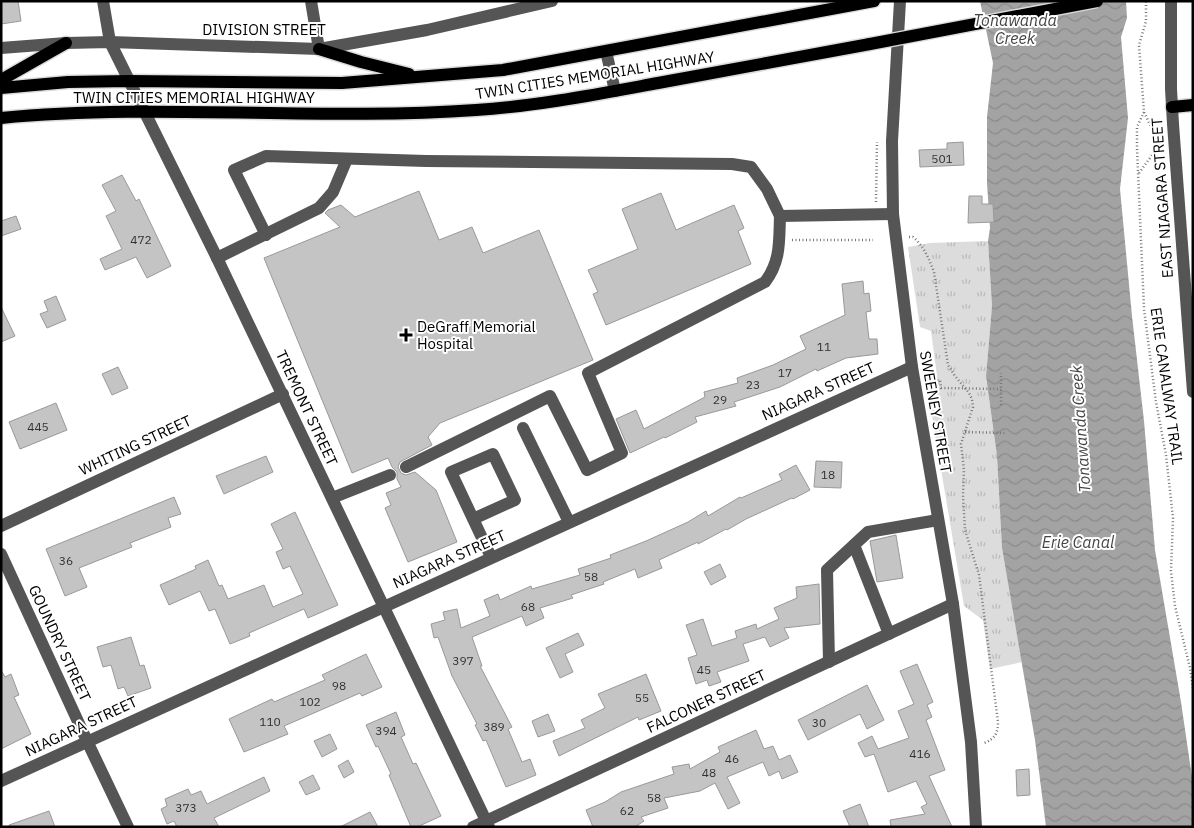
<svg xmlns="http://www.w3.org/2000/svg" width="1194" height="828" viewBox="0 0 1194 828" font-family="'IBM Plex Sans',sans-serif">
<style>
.park{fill:url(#park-tufts)}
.water{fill:url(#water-waves)}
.building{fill:#c4c4c4;stroke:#999}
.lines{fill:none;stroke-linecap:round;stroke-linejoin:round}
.major-casing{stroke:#dbdbdb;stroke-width:15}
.path{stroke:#777;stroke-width:2.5;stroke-dasharray:1 2.5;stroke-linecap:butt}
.minor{stroke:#555;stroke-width:12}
.major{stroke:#000;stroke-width:12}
.major-bridge-casing{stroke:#dbdbdb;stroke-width:15;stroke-linecap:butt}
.major-bridge{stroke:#000;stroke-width:12}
.poi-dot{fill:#000;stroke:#fff;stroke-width:2}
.labels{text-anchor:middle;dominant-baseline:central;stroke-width:4;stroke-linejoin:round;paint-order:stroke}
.number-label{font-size:12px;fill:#313131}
.street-label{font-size:15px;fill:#000;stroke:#fff}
.poi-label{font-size:15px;fill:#000;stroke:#fff;text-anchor:start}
.water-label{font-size:16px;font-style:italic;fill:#444;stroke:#fff}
</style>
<defs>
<pattern id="park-tufts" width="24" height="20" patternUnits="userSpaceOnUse" patternTransform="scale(1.25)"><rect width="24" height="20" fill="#dcdcdc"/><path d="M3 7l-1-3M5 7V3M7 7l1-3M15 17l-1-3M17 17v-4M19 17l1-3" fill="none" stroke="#bbb"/></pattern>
<pattern id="water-waves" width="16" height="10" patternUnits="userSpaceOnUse" patternTransform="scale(1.25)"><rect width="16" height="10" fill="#a3a3a3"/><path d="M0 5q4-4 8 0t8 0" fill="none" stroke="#8b8b8b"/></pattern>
</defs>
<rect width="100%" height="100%" fill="#fff"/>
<polygon class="park" points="988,241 992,306 986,376 997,456 1002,548 1022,662 990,669 983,620 964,606 929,398 939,391 931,331 920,327 908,247 930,243"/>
<polygon class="water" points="980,1 1126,1 1127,18 1121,37 1128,118 1120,189 1132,316 1144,421 1155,550 1181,702 1193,784 1193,827 1046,827 1035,740 1002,548 997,456 986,376 992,306 988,241 990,228 987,183 987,117 993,63"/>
<g class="building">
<polygon points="1,1 18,1 21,21 1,24"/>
<polygon points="963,142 964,165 920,167 919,150 947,149 947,143"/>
<polygon points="122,175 136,201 139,199 171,266 147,278 136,257 105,270 100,259 122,249 106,216 116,211 102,185"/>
<polygon points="419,191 439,240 472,227 483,253 539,230 593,360 440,423 428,437 432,445 400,462 398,467 401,473 406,475 415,472 436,490 457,542 408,562 385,508 391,505 386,493 401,487 397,479 397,472 392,467 388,458 352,473 264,258 340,227 325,213 328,210 341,205 355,217"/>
<polygon points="661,193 676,230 734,205 744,228 738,231 751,264 606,325 593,294 598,292 588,270 638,249 622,209"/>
<polygon points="969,196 982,196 982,204 993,204 994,222 968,223"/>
<polygon points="16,216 21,229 1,236 1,221"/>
<polygon points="863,281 864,294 869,293 871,311 866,312 869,339 877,339 878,354 846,358 817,371 816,369 780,387 734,402 736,406 695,417 697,422 665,438 664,437 630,453 616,419 636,410 644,429 705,397 704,392 738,383 737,378 773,365 806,349 800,336 845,315 842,284"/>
<polygon points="56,296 66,320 47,328 40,314 48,311 44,301"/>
<polygon points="1,307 15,336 1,342"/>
<polygon points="118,367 128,388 112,395 102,374"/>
<polygon points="56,403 67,430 20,449 9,422"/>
<polygon points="266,456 273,472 224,494 216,476"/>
<polygon points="816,461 842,462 841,488 814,487"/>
<polygon points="796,465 810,490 793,499 792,498 746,519 727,530 726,529 698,544 698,542 659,560 662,568 638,578 635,569 603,582 604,584 571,595 573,598 540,608 544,618 526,626 522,616 472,637 482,666 480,666 512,727 508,729 522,762 530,759 536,775 506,787 486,740 483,741 475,725 477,724 452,676 438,637 434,638 431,624 445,620 443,612 457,609 461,628 490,616 484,600 498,594 500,600 531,586 532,589 580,575 578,569 611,558 610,555 646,541 688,522 706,511 708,516 740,497 741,498 782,480 779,474"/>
<polygon points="174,497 181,514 168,518 171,527 130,543 132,547 79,568 87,587 65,596 46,549"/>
<polygon points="295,512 338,605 308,618 304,609 249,633 250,636 230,644 215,609 209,611 200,591 169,605 160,585 196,569 195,566 208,560 219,586 222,585 228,599 264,585 273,607 303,594 290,566 283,569 276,552 283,549 271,524"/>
<polygon points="896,535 903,578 877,582 870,541"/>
<polygon points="720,564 726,577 711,585 704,572"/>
<polygon points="819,584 820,624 784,628 789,638 770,647 765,637 743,644 749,661 717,672 721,682 709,686 707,680 696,684 688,658 697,655 686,625 703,619 712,646 737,638 735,631 756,624 757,629 779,619 774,608 797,598 796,587"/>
<polygon points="578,633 584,645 565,654 573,672 560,678 546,648"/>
<polygon points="131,637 140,666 144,665 151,688 128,696 124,687 118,689 111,665 103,667 97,647"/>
<polygon points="366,654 382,687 362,696 360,693 284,726 288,734 244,752 229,719 272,699 274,702 325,680 322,675"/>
<polygon points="917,664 933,702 927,705 932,717 926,720 945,770 929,776 952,827 891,827 890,820 925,814 921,807 927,804 916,781 888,792 874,754 865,757 858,743 872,736 878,749 909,738 898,711 914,704 900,671"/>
<polygon points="1,670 5,677 11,674 19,695 14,697 31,734 1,749"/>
<polygon points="646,674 661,711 639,720 638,717 559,756 553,741 585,728 581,720 605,708 598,694"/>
<polygon points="867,685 884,720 867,729 860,714 808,740 798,720"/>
<polygon points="396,712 405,735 401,737 413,764 416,763 441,816 417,827 411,827 389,775 391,774 378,746 376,747 366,725"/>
<polygon points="548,714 555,731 538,737 532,721"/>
<polygon points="756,730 764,749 773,746 779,760 790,755 798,772 782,779 779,771 769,776 763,762 727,777 740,803 728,809 715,783 700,791 664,798 668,808 641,817 644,821 635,827 593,827 586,810 605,802 621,792 674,774 672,767 689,764 690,769 720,752 718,747"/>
<polygon points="330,734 337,749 322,757 314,741"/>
<polygon points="348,760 354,772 344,778 338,766"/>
<polygon points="1029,769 1030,795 1017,796 1016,770"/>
<polygon points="313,775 320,789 306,795 299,782"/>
<polygon points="264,777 270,791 214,818 219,827 177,827 174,821 167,824 161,809 167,806 165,799 188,789 191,795 201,791 207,804"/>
<polygon points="860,804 869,827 850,827 843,811"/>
<polygon points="49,811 55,827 9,827 9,825"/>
<polygon points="370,812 378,827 340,827"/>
</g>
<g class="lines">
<defs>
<g id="major">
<polyline points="319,49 361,62 409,74"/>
<polyline points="1,80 66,43"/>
<polyline points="1,88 68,82 129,81 342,83 503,70 874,1"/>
<polyline points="1172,107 1193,105"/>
<path d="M1,118C159,103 318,121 476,110C537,106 598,94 658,83C729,70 800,57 870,44"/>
</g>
</defs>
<use href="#major" class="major-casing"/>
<g class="path">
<polyline points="1144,112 1137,127 1137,148 1144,309 1156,402 1166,455 1173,518 1171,571 1175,606 1190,668 1193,688"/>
<polyline points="1139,173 1153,154 1154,149 1153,131 1144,112 1139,45 1146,21 1146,1"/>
<polyline points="876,202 877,142"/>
<path d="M909,237H913C924,246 929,259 934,272L948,365L955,376L969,393L972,399L973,407L961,444L964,470L963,495L965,530L979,575L998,722C998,733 995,739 984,743"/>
<polyline points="792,240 873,240"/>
<polyline points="927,381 940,380 941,388 1001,389"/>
<polyline points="1001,405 1001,373"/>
<polyline points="965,432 1006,433"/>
</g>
<g class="minor">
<polyline points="103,1 110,42 217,258 489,827"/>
<polyline points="311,1 319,49"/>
<polyline points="900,1 892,141 893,214 912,367 953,604 971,742 976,827"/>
<polyline points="1171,1 1171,89 1173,124 1193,392"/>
<polyline points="1,48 66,43 110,42 319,49 427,30 552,1"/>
<polyline points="606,51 615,91"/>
<polyline points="266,235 234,170 266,156 426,161 732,164 751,167 767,189 780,216 893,214"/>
<polyline points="217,258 319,208 333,192 347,159"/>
<polyline points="523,428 569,522"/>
<path d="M406,467L550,396L587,470L622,453L588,373L765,282C781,261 779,241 780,216"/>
<polyline points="332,498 390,475"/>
<polyline points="473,519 515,500 493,454 451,472 491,557"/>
<polyline points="1,526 283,394"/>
<polyline points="854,545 889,634"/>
<polyline points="1,554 87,741 128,827"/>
<polyline points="829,662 827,570 868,532 938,520"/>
<polyline points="1,781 912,367"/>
<polyline points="473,827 953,604"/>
</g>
<use href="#major" class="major"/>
<defs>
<polyline id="major-bridge" points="870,44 1097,1"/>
</defs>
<use href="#major-bridge" class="major-bridge-casing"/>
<use href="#major-bridge" class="major-bridge"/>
</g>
<path class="poi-dot" d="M403.5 327.5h5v5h5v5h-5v5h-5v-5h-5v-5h5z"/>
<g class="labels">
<g class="number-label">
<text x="942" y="158">501</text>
<text x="141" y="239">472</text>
<text x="824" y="346">11</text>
<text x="785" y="372">17</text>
<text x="753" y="384">23</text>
<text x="720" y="399">29</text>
<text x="38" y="426">445</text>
<text x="828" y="474">18</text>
<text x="66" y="560">36</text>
<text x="591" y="576">58</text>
<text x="528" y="606">68</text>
<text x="463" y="660">397</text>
<text x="704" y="669">45</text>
<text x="339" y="685">98</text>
<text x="642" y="697">55</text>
<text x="310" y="701">102</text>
<text x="270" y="721">110</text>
<text x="819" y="722">30</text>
<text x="494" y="726">389</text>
<text x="386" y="730">394</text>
<text x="920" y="753">416</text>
<text x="732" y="758">46</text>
<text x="709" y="772">48</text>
<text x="654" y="797">58</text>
<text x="186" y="807">373</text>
<text x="627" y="810">62</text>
</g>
<g class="street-label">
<text x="264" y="29">DIVISION STREET</text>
<text transform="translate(595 75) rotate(-9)">TWIN CITIES MEMORIAL HIGHWAY</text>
<text x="194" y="97">TWIN CITIES MEMORIAL HIGHWAY</text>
<text transform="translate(1162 198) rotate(-94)">EAST NIAGARA STREET</text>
<text transform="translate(1167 386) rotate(82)">ERIE CANALWAY TRAIL</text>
<text transform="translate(818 391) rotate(-24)">NIAGARA STREET</text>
<text transform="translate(307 408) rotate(65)">TREMONT STREET</text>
<text transform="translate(936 412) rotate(80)">SWEENEY STREET</text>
<text transform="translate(135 445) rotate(-25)">WHITING STREET</text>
<text transform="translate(449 559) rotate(-24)">NIAGARA STREET</text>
<text transform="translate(60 643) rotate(65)">GOUNDRY STREET</text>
<text transform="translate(706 701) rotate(-25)">FALCONER STREET</text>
<text transform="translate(81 726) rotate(-25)">NIAGARA STREET</text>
</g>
<g class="poi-label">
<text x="417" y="326">DeGraff Memorial<tspan x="417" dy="17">Hospital</tspan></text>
</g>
<g class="water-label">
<text x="1015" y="20">Tonawanda<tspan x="1015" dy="18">Creek</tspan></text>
<text transform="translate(1080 429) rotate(-94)">Tonawanda Creek</text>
<text x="1078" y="542">Erie Canal</text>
</g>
</g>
<rect width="1194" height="828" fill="none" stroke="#000000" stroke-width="5"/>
</svg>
